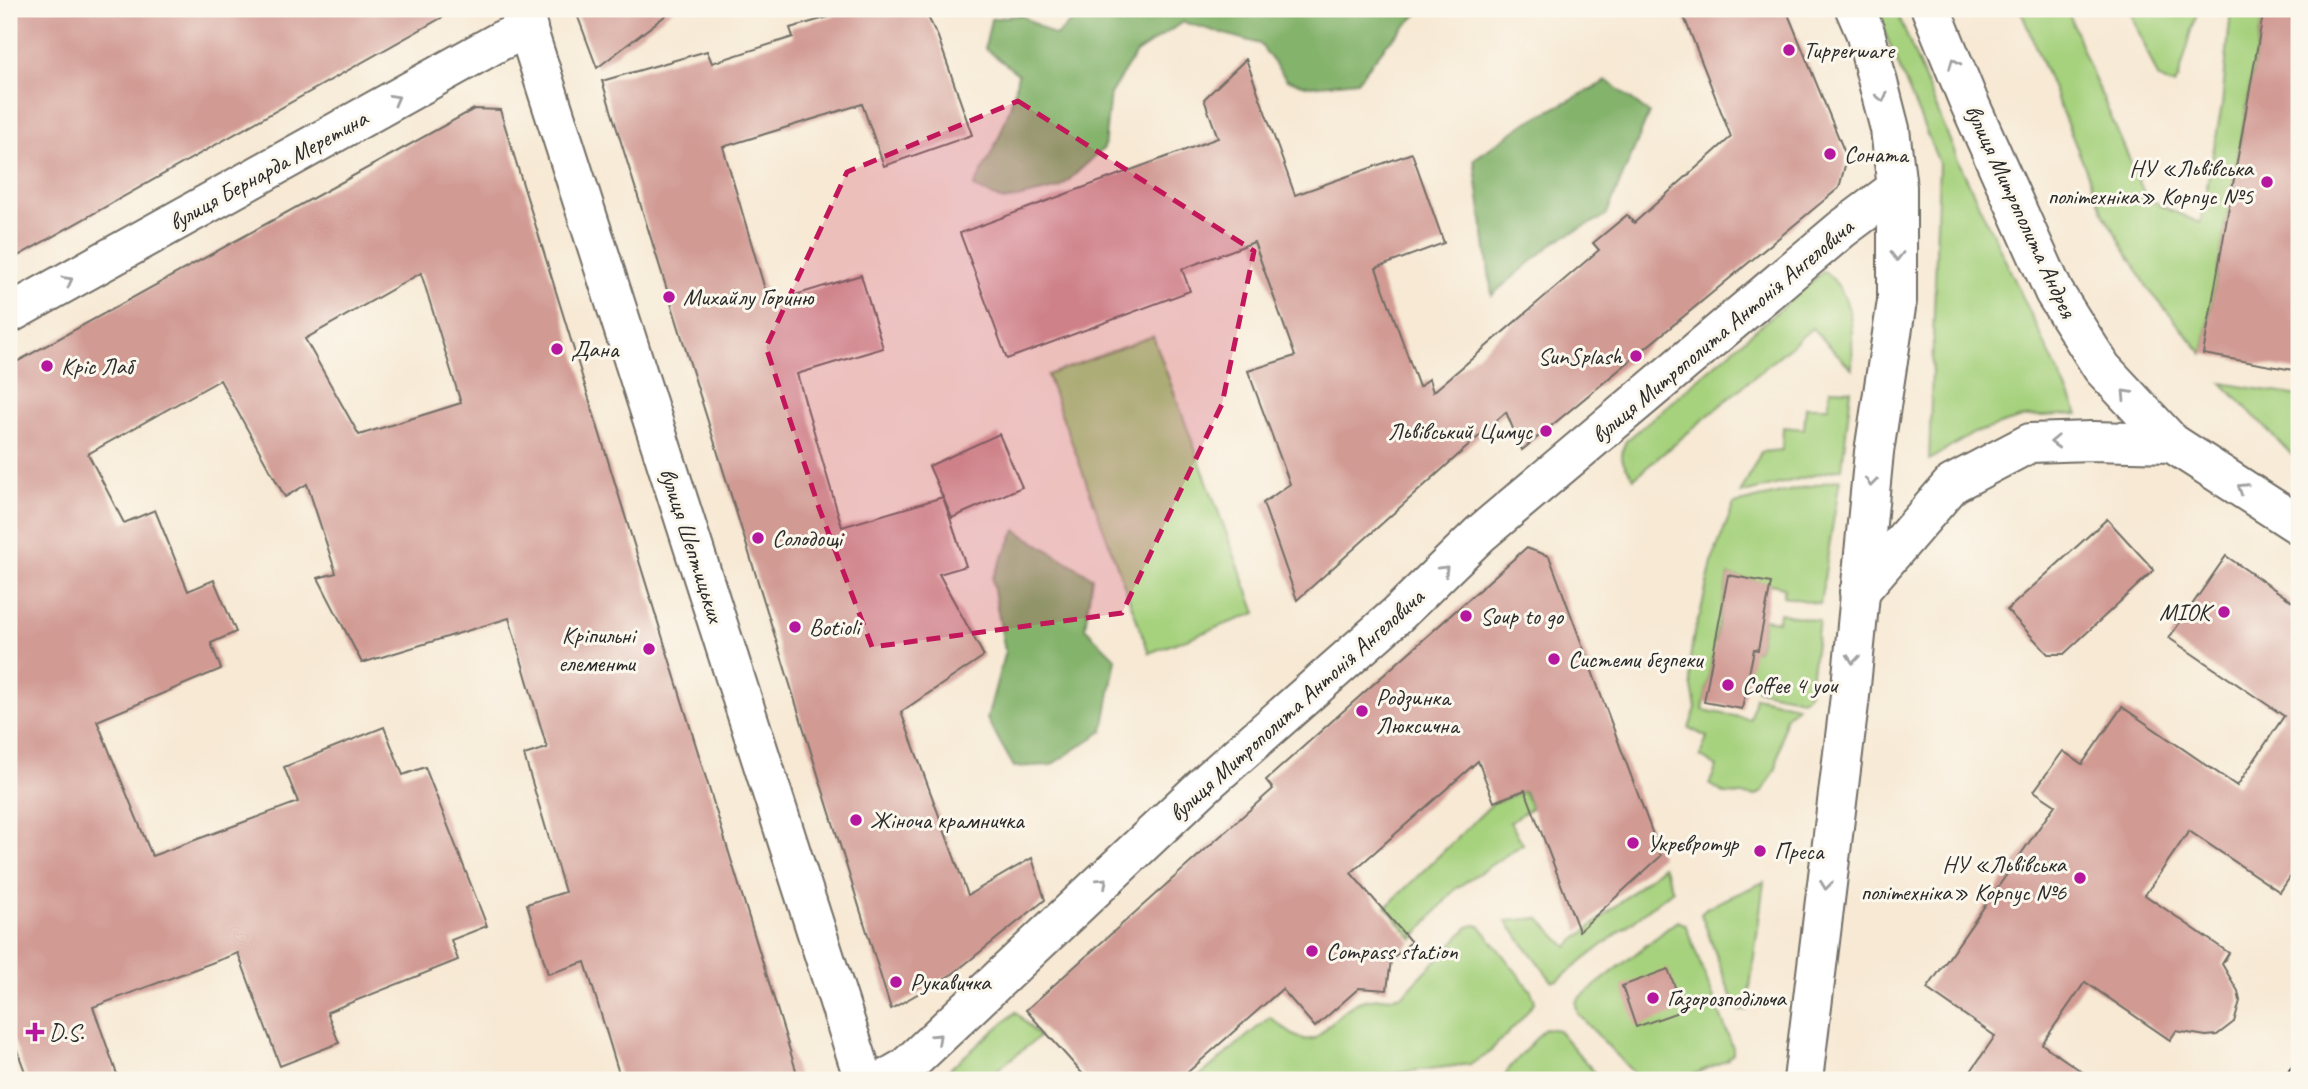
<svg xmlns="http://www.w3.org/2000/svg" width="2308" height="1089" viewBox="0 0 2308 1089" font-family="Caveat,sans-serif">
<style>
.green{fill:#a6d17d;stroke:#687e54;stroke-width:2}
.forest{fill:#84b36c;stroke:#586f4c;stroke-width:2}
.building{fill:#d19b94;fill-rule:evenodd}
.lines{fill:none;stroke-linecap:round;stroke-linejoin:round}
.minor-casing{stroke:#726e66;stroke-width:42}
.tertiary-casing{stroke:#726e66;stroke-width:42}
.minor{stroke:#fff;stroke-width:38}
.tertiary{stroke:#fff;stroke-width:38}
.tram{stroke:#2b2b2b;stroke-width:2}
.oneway{stroke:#a0a0a0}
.marked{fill:#c2185b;fill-opacity:0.2;stroke:#c2185b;stroke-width:5;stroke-dasharray:14 9;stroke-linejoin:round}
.poi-dot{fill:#b5179e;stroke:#fbf7ec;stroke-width:2.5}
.labels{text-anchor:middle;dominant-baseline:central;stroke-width:6;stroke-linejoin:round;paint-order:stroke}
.poi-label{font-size:24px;fill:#2b2b2b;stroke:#fbf7ec;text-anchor:start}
.street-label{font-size:24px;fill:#2b2b2b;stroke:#fbf7ec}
</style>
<rect width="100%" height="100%" fill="#fbf7ec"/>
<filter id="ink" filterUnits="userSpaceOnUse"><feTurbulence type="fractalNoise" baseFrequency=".0143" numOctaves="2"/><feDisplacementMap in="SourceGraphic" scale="14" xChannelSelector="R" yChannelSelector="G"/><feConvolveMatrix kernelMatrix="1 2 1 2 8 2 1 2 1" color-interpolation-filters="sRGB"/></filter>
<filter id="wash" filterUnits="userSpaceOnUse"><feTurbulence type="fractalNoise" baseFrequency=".00686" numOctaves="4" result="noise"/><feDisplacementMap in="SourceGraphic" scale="28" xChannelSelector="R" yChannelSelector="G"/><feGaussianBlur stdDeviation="1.57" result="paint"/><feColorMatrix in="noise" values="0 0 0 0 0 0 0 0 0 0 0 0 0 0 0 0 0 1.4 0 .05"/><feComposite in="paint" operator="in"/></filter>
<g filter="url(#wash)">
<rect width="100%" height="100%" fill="#f7e9d4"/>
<g class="green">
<polygon points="1875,9 1896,9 1957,158 2078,414 2025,417 1974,433 1929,460 1939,163"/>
<polygon points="2020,9 2067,9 2094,78 2145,195 2161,206 2200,223 2222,105 2231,9 2264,9 2203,354 2149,290 2104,214"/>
<polygon points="2129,9 2198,9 2178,80 2174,85 2168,84 2158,77"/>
<path d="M1824,271C1855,295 1853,333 1852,369L1812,328L1634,478C1623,463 1618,459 1626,441Z"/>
<polygon points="1153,336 1256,613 1149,653 1047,375"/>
<polygon points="2222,383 2299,396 2299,460 2291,454"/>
<polygon points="1830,389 1851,390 1842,468 1740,494 1761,452 1782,450 1783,427 1804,429 1806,407 1828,407"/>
<polygon points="1840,479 1820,604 1783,596 1784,587 1728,575 1715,642 1758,650 1764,619 1778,621 1779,613 1819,621 1809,694 1802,699 1757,690 1758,679 1748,677 1712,658 1703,710 1750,719 1755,697 1797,706 1785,718 1776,769 1763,791 1756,796 1725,794 1709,784 1717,767 1700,756 1707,737 1689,728 1696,708 1691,682 1690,659 1694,632 1700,615 1713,558 1734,504"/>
<polygon points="1524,791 1531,808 1510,822 1523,844 1455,889 1413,939 1386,907 1493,803"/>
<polygon points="1663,866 1673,890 1558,980 1552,981 1506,921 1539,918 1567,947"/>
<polygon points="1764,882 1747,1010 1740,1011 1733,1001 1701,914 1706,908"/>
<polygon points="1677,921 1685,924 1733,1048 1733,1053 1727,1060 1681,1080 1640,1080 1578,1014 1576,1005 1577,1000"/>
<path d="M1475,925L1480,926L1531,991L1535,1001L1519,1022L1485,1056L1471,1064L1387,1074L1361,1080H1195L1270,1017C1284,1027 1298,1045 1316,1038C1329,1026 1346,1004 1365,1000C1378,997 1391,1000 1404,994L1468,927Z"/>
<polygon points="1016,1012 1039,1037 984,1080 937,1080"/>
<polygon points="1545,1028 1558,1030 1601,1080 1505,1080 1507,1071"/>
</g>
<g class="forest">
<path d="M1078,9H1423L1386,45L1357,81L1310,86L1287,80L1260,44L1183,22L1136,53L1110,94L1104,148L1060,188L1004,201L974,187C994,150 1011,115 1018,74L985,48L991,19L1021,15L1055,36L1074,20Z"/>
<polygon points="1607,81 1649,113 1606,216 1557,240 1492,295 1474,159 1529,121"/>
<polygon points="1016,530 1092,577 1085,628 1116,659 1103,731 1051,765 1014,767 987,719 1005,651 992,579"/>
</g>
<g id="blocks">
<g class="building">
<polygon points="9,9 457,9 9,261"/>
<polygon points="575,9 674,9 597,68"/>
<polygon points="857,9 924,9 938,37 972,135 884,166 862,104 723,147 769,303 861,275 883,348 797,374 842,527 943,497 966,566 939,574 984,656 901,712 968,895 1032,858 1045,900 954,973 891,1009 602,81 707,51 712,63 793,37 790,28"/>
<polygon points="1681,9 1786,9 1847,158 1839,188 1522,450 1506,412 1297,600 1263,503 1290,484 1248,371 1295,356 1254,242 1182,269 1190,291 1007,359 960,233 1218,138 1204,99 1246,59 1295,195 1412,153 1444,243 1376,268 1419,387 1429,379 1433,392 1599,250 1593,243 1627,215 1634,223 1731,137"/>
<polygon points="2264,9 2299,9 2299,371 2203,354"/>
<path d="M474,109L500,110L799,1080H621L585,962L548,974L527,904L565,892L524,755L547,748L509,618L362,663L318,578L336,573L307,484L285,497L220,380L88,454L124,523L155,510L188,591L214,580L236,632L211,643L221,669L97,721L152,856L298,802L284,767L384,727L403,775L425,767L487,926L451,940L458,960L327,1012L339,1043L280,1066L238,953L93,1007L119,1080H28L9,1028V366ZM421,273L461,403L359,435L305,339Z"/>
<polygon points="999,434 1022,487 952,518 929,466"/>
<polygon points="2107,519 2154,570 2064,654 2048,654 2007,610"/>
<polygon points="1526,548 1549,556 1661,856 1579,931 1525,790 1494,802 1478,761 1351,873 1411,942 1391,960 1387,990 1359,988 1315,1027 1282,989 1179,1080 1088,1080 1026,1010 1273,789 1266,780"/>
<polygon points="2226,556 2299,606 2299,864 2280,892 2189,831 2145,895 2229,953 2222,964 2238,991 2240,1001 2234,1022 2217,1035 2206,1036 2176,1031 2170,1040 2085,982 2042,1044 2094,1080 1965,1080 1995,1036 1927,989 2055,805 2034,791 2063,751 2082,764 2122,707 2237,786 2284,716 2169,638"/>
<polygon points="1728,575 1771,583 1758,650 1754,649 1742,709 1704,702"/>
<polygon points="1668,969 1684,1010 1636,1027 1622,986"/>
</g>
</g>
</g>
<g filter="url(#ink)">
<use href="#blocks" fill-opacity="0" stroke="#726e66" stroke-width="2"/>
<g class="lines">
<defs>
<g id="minor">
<polyline points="521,9 864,1080"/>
<polyline points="9,314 500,41 528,28"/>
<polyline points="884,1080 905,1068 1211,779 1397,615 1480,534 1842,229 1897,188"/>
</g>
<g id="tertiary">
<polyline points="1931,9 1968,100 2054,292 2102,368 2172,443 2299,525"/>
<polyline points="1859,592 1952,484 2030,443 2091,441 2172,443"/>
<polyline points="1803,1080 1850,696 1874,452 1897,301 1897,188 1890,129 1865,32 1855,9"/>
</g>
</defs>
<use href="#minor" class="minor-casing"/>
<use href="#tertiary" class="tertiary-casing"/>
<use href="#minor" class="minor"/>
<use href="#tertiary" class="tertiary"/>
<polyline class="tram" points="2283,1080 2299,1055"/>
</g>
<defs><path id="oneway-chevron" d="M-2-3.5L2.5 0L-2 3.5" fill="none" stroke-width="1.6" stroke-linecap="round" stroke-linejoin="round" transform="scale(1.75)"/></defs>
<g class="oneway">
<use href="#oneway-chevron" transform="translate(1954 63) rotate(-112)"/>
<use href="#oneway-chevron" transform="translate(1882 97) rotate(76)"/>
<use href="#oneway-chevron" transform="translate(395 99) rotate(-29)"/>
<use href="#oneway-chevron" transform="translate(1897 256) rotate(90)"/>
<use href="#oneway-chevron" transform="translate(68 281) rotate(-29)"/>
<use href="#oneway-chevron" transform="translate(2126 394) rotate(-133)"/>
<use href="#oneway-chevron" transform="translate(2055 442) rotate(178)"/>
<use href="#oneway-chevron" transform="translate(1871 482) rotate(96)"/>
<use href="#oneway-chevron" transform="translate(2242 488) rotate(-147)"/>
<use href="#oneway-chevron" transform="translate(1444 570) rotate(-44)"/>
<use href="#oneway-chevron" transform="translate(1853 659) rotate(95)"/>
<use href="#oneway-chevron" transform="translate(1103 882) rotate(-43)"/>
<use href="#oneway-chevron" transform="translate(1826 885) rotate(97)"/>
<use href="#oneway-chevron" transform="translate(937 1038) rotate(-43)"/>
</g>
</g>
<path class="marked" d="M1018,101L1254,251L1222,404L1122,613L872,647L819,508L766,347L847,172Z"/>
<g class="poi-dot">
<circle cx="1789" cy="50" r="7"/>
<circle cx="1830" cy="154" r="7"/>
<circle cx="2267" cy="182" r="7"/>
<circle cx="669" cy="297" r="7"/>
<circle cx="557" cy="349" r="7"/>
<circle cx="1636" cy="356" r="7"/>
<circle cx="47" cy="366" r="7"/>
<circle cx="1546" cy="431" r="7"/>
<circle cx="758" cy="538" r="7"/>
<circle cx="2224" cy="612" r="7"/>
<circle cx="1466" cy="616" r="7"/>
<circle cx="795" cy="627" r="7"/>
<circle cx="649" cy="649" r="7"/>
<circle cx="1554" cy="659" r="7"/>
<circle cx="1728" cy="685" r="7"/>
<circle cx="1362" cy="711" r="7"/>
<circle cx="856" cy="820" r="7"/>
<circle cx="1633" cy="843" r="7"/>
<circle cx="1760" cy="851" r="7"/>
<circle cx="2080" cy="878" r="7"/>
<circle cx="1312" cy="951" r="7"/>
<circle cx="896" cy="982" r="7"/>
<circle cx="1653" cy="998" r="7"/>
<path d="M31.5 1021.5h7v7h7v7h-7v7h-7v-7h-7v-7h7z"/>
</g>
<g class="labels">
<g class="poi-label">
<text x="1803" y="50">Tupperware</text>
<text x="1844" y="154">Соната</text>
<text x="2253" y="168" text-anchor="end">НУ «Львівська<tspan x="2253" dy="28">політехніка» Корпус №5</tspan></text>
<text x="683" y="297">Михайлу Гориню</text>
<text x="571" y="349">Дана</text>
<text x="1622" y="356" text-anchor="end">SunSplash</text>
<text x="61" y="366">Кріс Лаб</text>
<text x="1532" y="431" text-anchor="end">Львівський Цимус</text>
<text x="772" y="538">Солодощі</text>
<text x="2210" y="612" text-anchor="end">МІОК</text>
<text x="1480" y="616">Soup to go</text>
<text x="809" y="627">Botioli</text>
<text x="635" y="635" text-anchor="end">Кріпильні<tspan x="635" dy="28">елементи</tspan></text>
<text x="1568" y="659">Системи безпеки</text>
<text x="1742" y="685">Coffee 4 you</text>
<text x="1376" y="697">Родзинка<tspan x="1376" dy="28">Люксична</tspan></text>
<text x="870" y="820">Жіноча крамничка</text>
<text x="1647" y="843">Укрєвротур</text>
<text x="1774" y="851">Преса</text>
<text x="2066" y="864" text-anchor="end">НУ «Львівська<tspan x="2066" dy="28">політехніка» Корпус №6</tspan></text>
<text x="1326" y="951">Compass station</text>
<text x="910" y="982">Рукавичка</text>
<text x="1667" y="998">Газорозподільча</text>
<text x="49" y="1032">D.S.</text>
</g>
<g class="street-label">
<text transform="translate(268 170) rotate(-29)">вулиця Бернарда Меретина</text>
<text transform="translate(2021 211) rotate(65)">вулиця Митрополита Андрея</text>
<text transform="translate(1722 331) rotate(-40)">вулиця Митрополита Антонія Ангеловича</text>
<text transform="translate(692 545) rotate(72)">вулиця Шептицьких</text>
<text transform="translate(1296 705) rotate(-42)">вулиця Митрополита Антонія Ангеловича</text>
</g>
</g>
<rect width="2308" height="1089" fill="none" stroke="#fbf7ec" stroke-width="35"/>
</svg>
